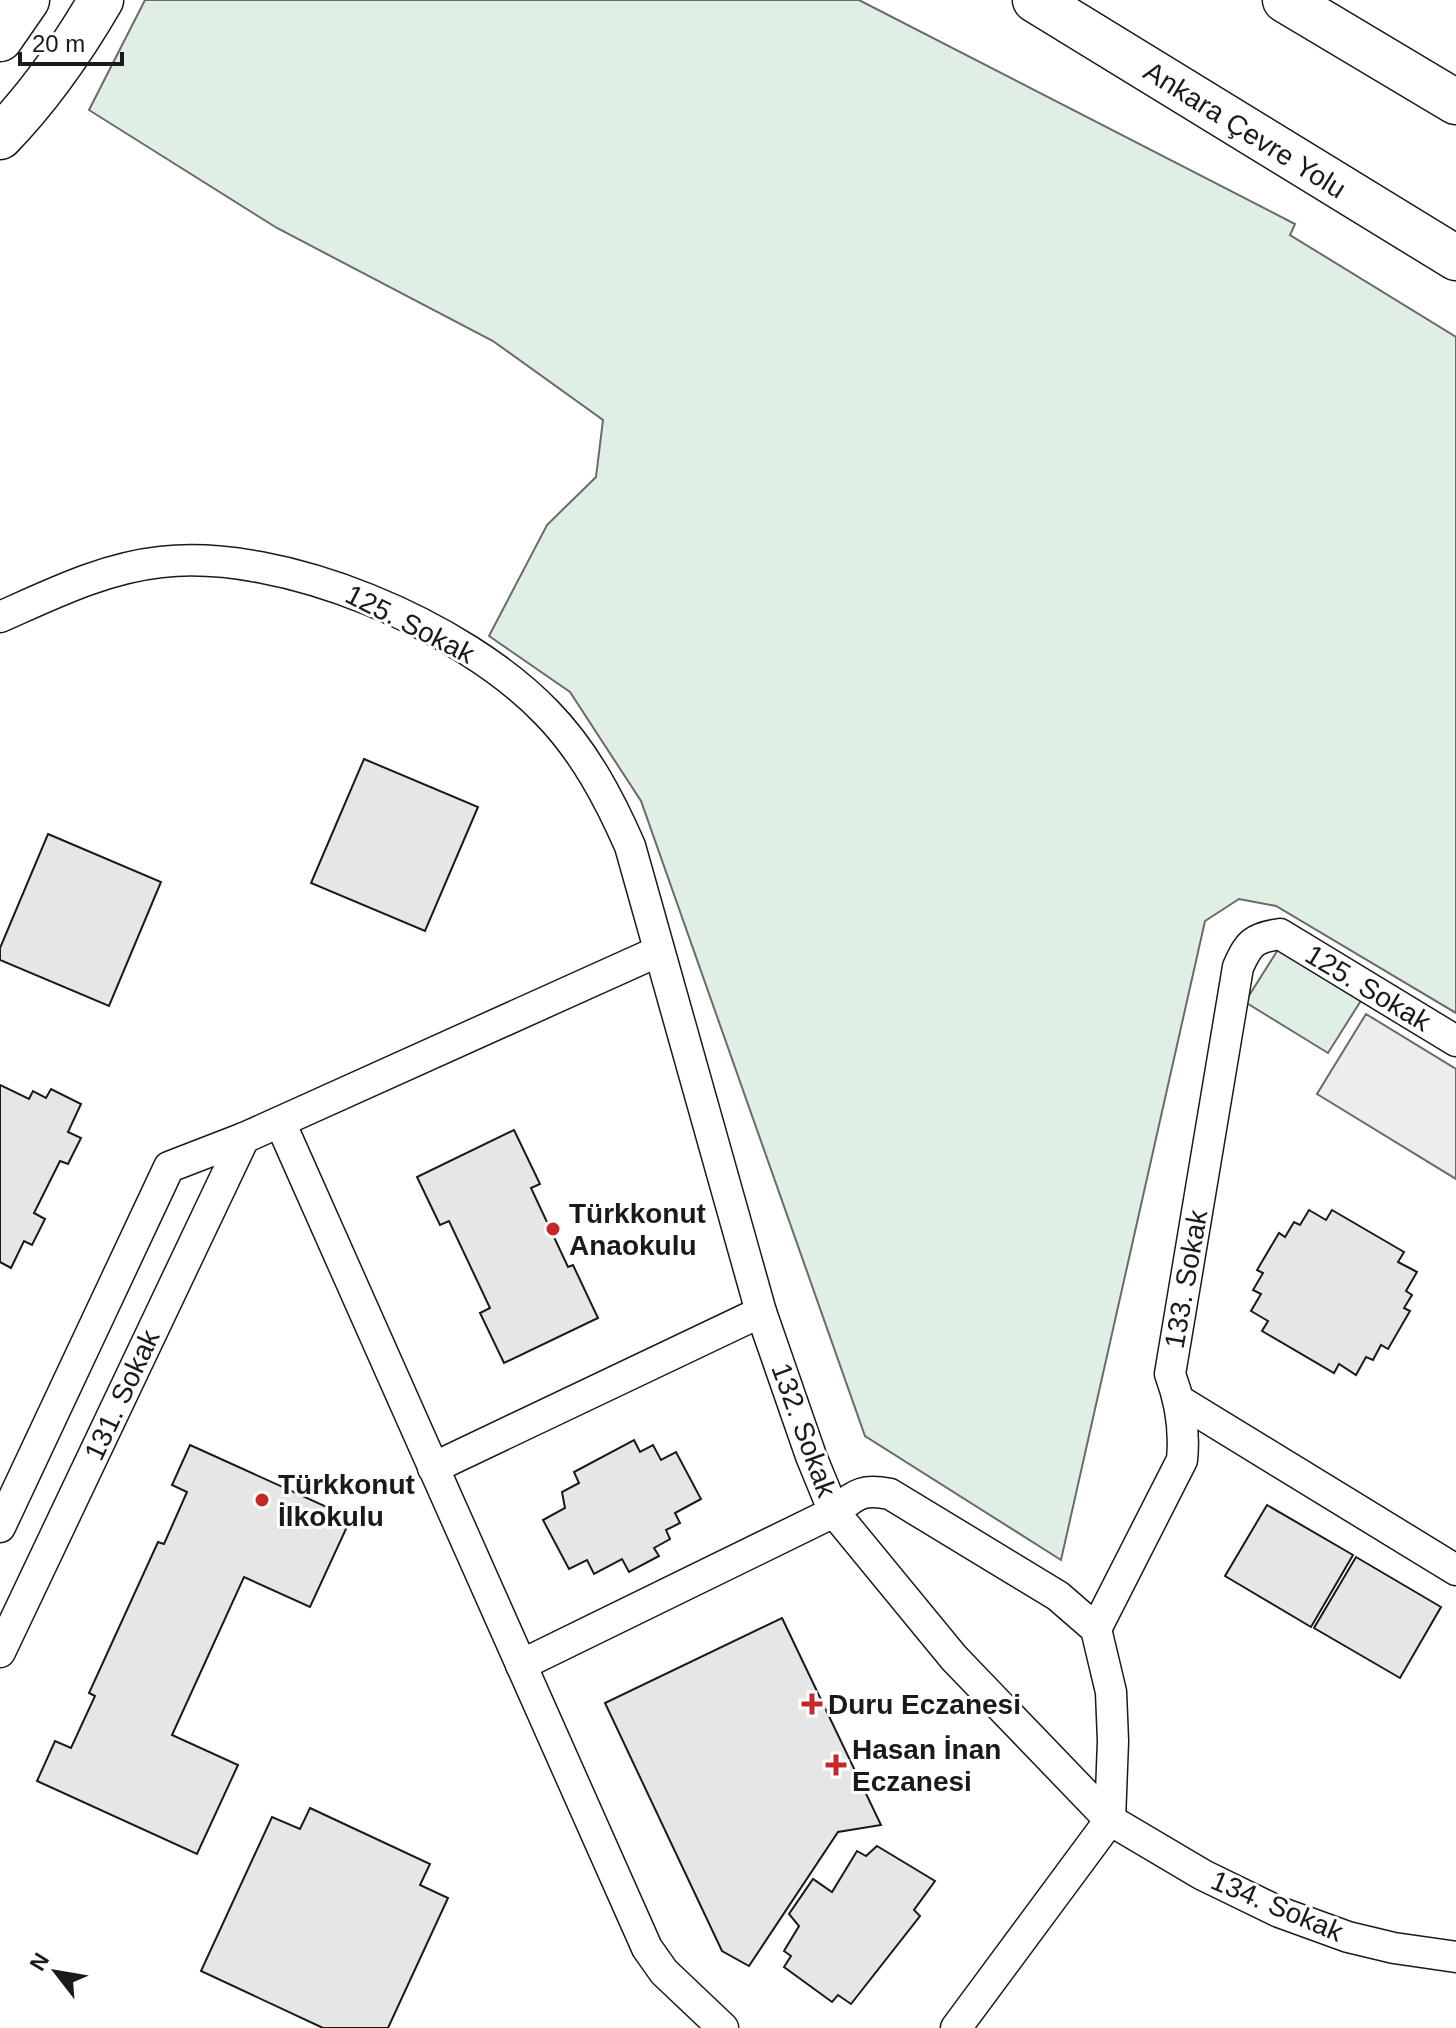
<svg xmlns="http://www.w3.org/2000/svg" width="1456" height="2028" viewBox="0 0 1456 2028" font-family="Helvetica,sans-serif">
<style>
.green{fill:#e0efe3;stroke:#6a6a6a;stroke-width:2}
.parking{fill:#ededed;stroke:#6a6a6a;stroke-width:2}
.building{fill:#e6e6e6;stroke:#1a1a1a;stroke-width:2}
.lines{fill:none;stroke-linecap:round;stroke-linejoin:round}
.street-casing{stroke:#1a1a1a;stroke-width:33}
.primary-casing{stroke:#1a1a1a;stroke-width:47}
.highway-casing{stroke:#1a1a1a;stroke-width:47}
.street{stroke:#fff;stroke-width:30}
.primary{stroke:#fff;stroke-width:44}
.highway{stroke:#fff;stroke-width:44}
.poi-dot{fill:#c62828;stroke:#fff;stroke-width:3}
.labels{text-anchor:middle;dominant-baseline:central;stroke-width:6;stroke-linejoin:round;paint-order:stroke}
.street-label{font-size:28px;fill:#1a1a1a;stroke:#fff}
.poi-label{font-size:28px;font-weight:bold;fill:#1a1a1a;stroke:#fff;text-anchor:start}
</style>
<rect width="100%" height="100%" fill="#fff"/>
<g class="green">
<polygon points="145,0 859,0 1295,224 1290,235 1456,337 1456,1013 1276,906 1239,899 1205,921 1061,1560 865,1436 641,801 570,692 489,636 547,525 596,477 603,420 493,341 277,228 89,110"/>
<polygon points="1279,948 1362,999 1328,1053 1245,1002"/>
</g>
<polygon class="parking" points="1366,1014 1456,1069 1456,1179 1317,1094"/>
<g class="building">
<polygon points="364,759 478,807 425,931 311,883"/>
<polygon points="48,834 161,882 109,1006 0,960 0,948"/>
<polygon points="0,1085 29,1099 33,1091 46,1098 51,1089 81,1104 68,1132 81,1138 68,1164 60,1161 34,1213 45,1219 32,1245 24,1241 11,1268 0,1262"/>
<polygon points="514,1130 540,1184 531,1188 568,1267 573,1265 598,1318 504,1363 480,1313 490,1308 449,1221 440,1225 417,1177"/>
<polygon points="1309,1210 1326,1220 1332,1210 1404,1252 1398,1262 1417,1272 1406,1291 1412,1295 1404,1308 1410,1311 1388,1349 1381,1345 1373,1360 1366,1357 1356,1375 1339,1364 1334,1373 1262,1331 1268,1321 1251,1311 1261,1294 1253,1290 1263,1273 1257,1270 1279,1233 1285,1237 1294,1222 1300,1225"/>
<polygon points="634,1440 640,1452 653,1445 661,1460 676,1452 701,1499 675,1513 680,1523 666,1530 670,1539 654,1548 659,1556 629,1572 622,1559 594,1574 587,1560 569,1569 543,1520 565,1508 562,1492 579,1483 574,1472"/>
<polygon points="190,1445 351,1518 310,1607 244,1577 172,1735 238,1765 197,1854 37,1781 55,1741 71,1748 95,1696 89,1693 158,1542 164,1544 187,1492 172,1485"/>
<polygon points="1267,1505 1353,1555 1311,1627 1225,1576"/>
<polygon points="1356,1557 1441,1607 1400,1678 1314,1628"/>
<polygon points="782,1618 881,1825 838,1832 749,1966 722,1951 605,1703"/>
<polygon points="310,1808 430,1864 420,1885 448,1898 388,2028 323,2028 201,1971 272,1817 300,1829"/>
<polygon points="877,1846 935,1881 914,1910 920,1916 851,2004 838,1995 832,2002 784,1967 791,1956 784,1951 799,1926 789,1914 813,1879 832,1892 857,1851 866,1856"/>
</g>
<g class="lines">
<defs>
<g id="street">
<path d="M0,617C52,594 104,568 161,562C282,548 463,625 547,713C584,751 609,798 630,846L761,1312L811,1456L834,1512L954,1658L1110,1820L1203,1875L1279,1912L1348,1937L1394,1948L1456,1957"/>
<polyline points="280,1122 647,1948 664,1972 723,2028"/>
<polyline points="1180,1401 1456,1570"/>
<polyline points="433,1468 761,1312"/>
<polyline points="0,1527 169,1167 244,1138 659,951"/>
<path d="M1096,1629L1182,1460C1185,1429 1181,1403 1170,1374L1238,967C1249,943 1253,938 1280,934L1456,1041"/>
<polyline points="0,1652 244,1138"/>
<path d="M521,1665L834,1512C856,1495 861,1488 890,1494L1058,1596L1096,1629L1111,1692L1113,1741L1110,1820"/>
<polyline points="956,2028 1110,1820"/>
</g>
<g id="primary">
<polyline points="0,39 27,0"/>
<path d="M0,137C39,97 73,48 101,0"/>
</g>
<g id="highway">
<polyline points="1035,0 1456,258"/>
<polyline points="1285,0 1456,102"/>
</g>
</defs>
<use href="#street" class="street-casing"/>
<use href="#primary" class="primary-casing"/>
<use href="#highway" class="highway-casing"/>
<use href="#street" class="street"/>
<use href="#primary" class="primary"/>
<use href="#highway" class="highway"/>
</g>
<g class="poi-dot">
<circle cx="553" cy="1229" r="8"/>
<circle cx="262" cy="1500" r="8"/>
<path d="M808 1692h8v8h8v8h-8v8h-8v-8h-8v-8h8z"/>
<path d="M832 1753h8v8h8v8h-8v8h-8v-8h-8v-8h8z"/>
</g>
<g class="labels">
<g class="street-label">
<text transform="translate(1245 130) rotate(32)">Ankara Çevre Yolu</text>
<text transform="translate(410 624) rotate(27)">125. Sokak</text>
<text transform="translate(1368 988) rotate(31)">125. Sokak</text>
<text transform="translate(1186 1279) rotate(-80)">133. Sokak</text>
<text transform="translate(122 1395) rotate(-65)">131. Sokak</text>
<text transform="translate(804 1430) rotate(70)">132. Sokak</text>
<text transform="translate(1277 1906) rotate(23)">134. Sokak</text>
</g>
<g class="poi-label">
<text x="569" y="1213">Türkkonut<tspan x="569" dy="32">Anaokulu</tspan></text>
<text x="278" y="1484">Türkkonut<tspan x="278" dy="32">İlkokulu</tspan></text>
<text x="828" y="1704">Duru Eczanesi</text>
<text x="852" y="1749">Hasan İnan<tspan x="852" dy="32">Eczanesi</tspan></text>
</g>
</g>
<g transform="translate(56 1972) rotate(301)" stroke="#ffffff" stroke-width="6" paint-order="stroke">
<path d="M0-6L14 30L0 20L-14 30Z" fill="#1a1a1a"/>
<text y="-12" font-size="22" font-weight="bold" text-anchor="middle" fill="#1a1a1a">N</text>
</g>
<path d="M20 52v12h102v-12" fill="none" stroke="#1a1a1a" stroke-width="4"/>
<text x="32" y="52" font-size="24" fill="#1a1a1a" stroke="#ffffff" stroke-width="6" paint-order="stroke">20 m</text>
</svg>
